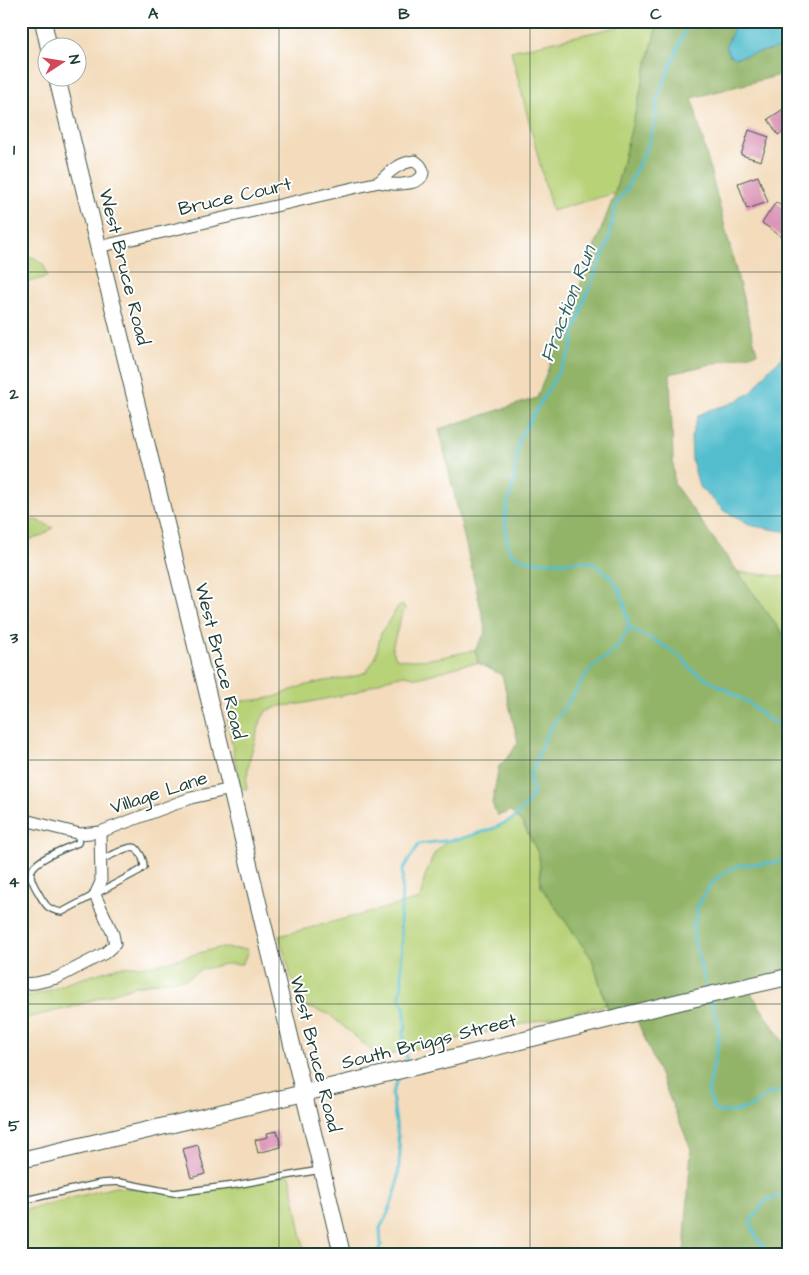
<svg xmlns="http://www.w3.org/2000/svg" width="809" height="1275" viewBox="0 0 809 1275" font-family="'Architects Daughter',sans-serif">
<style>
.green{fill:#b8d278;stroke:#6c8856}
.forest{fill:#92b468;stroke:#58784e}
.water{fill:#52bdce;stroke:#387d81}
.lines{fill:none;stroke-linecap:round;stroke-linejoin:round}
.stream{stroke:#52bdce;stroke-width:3}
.building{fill:#db96b8}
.lane-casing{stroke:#3f5548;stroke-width:8}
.street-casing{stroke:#3f5548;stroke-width:13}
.secondary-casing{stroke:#3f5548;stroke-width:18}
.lane{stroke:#fff;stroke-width:5.5}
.street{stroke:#fff;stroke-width:11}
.secondary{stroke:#fff;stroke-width:16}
.grid{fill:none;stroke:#1f3d34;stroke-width:1;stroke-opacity:0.55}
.labels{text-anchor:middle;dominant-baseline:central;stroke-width:4;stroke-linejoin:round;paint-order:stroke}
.street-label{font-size:19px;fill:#1f3d34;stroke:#fff}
.water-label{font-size:20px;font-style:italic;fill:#2e6362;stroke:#fff}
.neatline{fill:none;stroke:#1f3d34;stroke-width:2}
.grid-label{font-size:16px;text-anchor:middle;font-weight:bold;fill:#1f3d34}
</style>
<rect width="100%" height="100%" fill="#fff"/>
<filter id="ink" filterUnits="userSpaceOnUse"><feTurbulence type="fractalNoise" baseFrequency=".02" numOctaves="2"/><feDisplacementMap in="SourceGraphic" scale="10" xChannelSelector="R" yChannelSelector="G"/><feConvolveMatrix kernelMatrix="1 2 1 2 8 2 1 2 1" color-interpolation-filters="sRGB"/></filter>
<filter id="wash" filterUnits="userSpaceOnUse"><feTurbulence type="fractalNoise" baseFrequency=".0096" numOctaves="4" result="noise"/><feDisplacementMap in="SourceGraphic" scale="20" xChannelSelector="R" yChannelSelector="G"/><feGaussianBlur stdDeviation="1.12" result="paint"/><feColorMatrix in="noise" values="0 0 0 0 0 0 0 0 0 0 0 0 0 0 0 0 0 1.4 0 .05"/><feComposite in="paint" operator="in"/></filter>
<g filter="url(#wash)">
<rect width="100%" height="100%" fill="#f3dbbb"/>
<g class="green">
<polygon points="643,21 658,21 615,193 552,211 511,51"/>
<polygon points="33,257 44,265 47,277 21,284 21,260"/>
<polygon points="36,520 53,528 40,537 21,541 21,524"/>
<polygon points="738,572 788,577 788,641"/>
<path d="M403,605L405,608C399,621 396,635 392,648L396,658C422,664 449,655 475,650L478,663L463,665L418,678L405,675L387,679L354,693L300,704L281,706L266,711L261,720L250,757L246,782L247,789L240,788L228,722L232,707L242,701L256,700L275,697L302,686L325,681L352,677L366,672L375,659L381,633L397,608Z"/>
<polygon points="515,817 522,822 539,855 541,887 592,959 606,1005 379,1057 329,1014 300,1005 279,936 420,899 425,876 434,854 447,840 460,839 492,829 513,819"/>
<polygon points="218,948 247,949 248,952 242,964 225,964 200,970 186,979 164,981 135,986 69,1008 21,1019 21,998 43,993 70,982 119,967 154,965"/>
<polygon points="290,1175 305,1254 21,1254 21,1211 115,1187 156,1190 174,1193"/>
</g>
<polygon class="forest" points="658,21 788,21 788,73 692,98 757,353 670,374 674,484 788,641 788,977 747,987 788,1049 788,1254 684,1254 691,1149 634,1013 611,1019 592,959 541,887 539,855 522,822 510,811 504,814 497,815 492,803 499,766 510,755 518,742 502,675 478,663 475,650 486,631 439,429 537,398 615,193"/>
<g class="water">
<polygon points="737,21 788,21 788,46 735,58 728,54 726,46"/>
<polygon points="788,332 788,532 753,526 724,511 699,486 692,460 691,437 698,416 709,410 730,404 751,393 769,369 781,359"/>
</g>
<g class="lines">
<g class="stream">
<path d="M629,628C625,599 620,579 593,563C586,560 578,561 571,562C556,562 520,564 511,552C507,546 506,537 506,530C505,518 505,503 512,492L519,439L569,354L573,343V335L578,322L584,300L603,256L609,239L614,212L617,203L626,190L648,145L656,118V102L682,38L690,21"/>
<polyline points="629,628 656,641 680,656 692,670 747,702 760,712 764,717 788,729"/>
<polyline points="707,990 694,939 693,926 697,917 697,907 712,883 724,872 740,865 769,863 788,859"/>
<path d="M711,1000L717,1020L719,1038L708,1092L714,1109L719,1112H733L753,1106C759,1097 769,1094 779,1091L788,1096"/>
<path d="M407,1062L403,1033L406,1027L404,1006L401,1002L400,995L402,983L401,965L402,937L400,924L403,869L419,844L460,839L492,829L513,819L526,805L533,793L530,775L542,745L548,732L591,668L599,663L602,659C613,657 623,637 629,628"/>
<polyline points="379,1254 379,1249 381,1245 380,1228 388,1213 397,1187 400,1152 392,1094 398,1079"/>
<polyline points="772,1254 758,1241 750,1222 765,1201 788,1193"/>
</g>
</g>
<g id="blocks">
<g class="building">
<polygon points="788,106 788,129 778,135 768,119"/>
<polygon points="749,130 769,137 761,161 741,155"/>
<polygon points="758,176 768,202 747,209 738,183"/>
<polygon points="776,202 788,211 788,241 762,223"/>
<polygon points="277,1131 281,1147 258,1153 255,1140 268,1137 267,1133"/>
<polygon points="198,1145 205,1174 191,1178 183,1149"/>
</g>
</g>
</g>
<g filter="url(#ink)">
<use href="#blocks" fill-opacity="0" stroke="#3f5548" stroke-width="1"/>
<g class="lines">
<defs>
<g id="lane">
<path d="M80,834L78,843C66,848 32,860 31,873C30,881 36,888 39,894C46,906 48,910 62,912L139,871L144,867C144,862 143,859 141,855C139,853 138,849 136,848C129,844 109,858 101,859"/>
<polyline points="21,1201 101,1183 119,1182 174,1193 235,1185 320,1170"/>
</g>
<g id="street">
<path d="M98,247L379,182C389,185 424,187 423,171C422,166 419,164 415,161C400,162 389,172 379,182"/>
<polyline points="21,819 80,834 100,832 191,798 231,789"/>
<polyline points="21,984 36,983 57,978 105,953 115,944 113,934 95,895 101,882 100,832"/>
</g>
<g id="secondary">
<polyline points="43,21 49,48"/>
<polyline points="57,78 231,789 342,1254"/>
<polyline points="21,1160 427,1064 683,1001 788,977"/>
</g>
</defs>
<use href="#lane" class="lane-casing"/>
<use href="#street" class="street-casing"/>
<use href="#secondary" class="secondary-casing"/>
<use href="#lane" class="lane"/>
<use href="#street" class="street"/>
<use href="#secondary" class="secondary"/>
</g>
</g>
<path class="grid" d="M279,21V1254M530,21V1254M21,272H788M21,516H788M21,760H788M21,1004H788"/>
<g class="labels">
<g class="street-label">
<text transform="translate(235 197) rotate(-13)">Bruce Court</text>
<text transform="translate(124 267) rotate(76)">West Bruce Road</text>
<text transform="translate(220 661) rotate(76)">West Bruce Road</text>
<text transform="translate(159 793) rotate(-18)">Village Lane</text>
<text transform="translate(429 1042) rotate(-14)">South Briggs Street</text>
<text transform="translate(315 1054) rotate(76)">West Bruce Road</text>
</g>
<g class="water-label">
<text transform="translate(568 304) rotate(-69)">Fraction Run</text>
</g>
</g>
<rect width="809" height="1275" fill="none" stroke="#fff" stroke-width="55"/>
<g transform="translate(62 62) rotate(78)"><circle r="24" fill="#ffffff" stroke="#a5b1ae"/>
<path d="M0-4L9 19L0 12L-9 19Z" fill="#d1495b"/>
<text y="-8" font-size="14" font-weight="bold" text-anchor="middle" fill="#1f3d34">N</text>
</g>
<rect x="28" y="28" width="754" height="1220" class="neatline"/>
<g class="grid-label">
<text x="153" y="19">A</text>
<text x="404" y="19">B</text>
<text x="656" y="19">C</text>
<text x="14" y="155">1</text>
<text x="14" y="399">2</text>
<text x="14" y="643">3</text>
<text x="14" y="887">4</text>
<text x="14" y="1131">5</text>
</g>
</svg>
